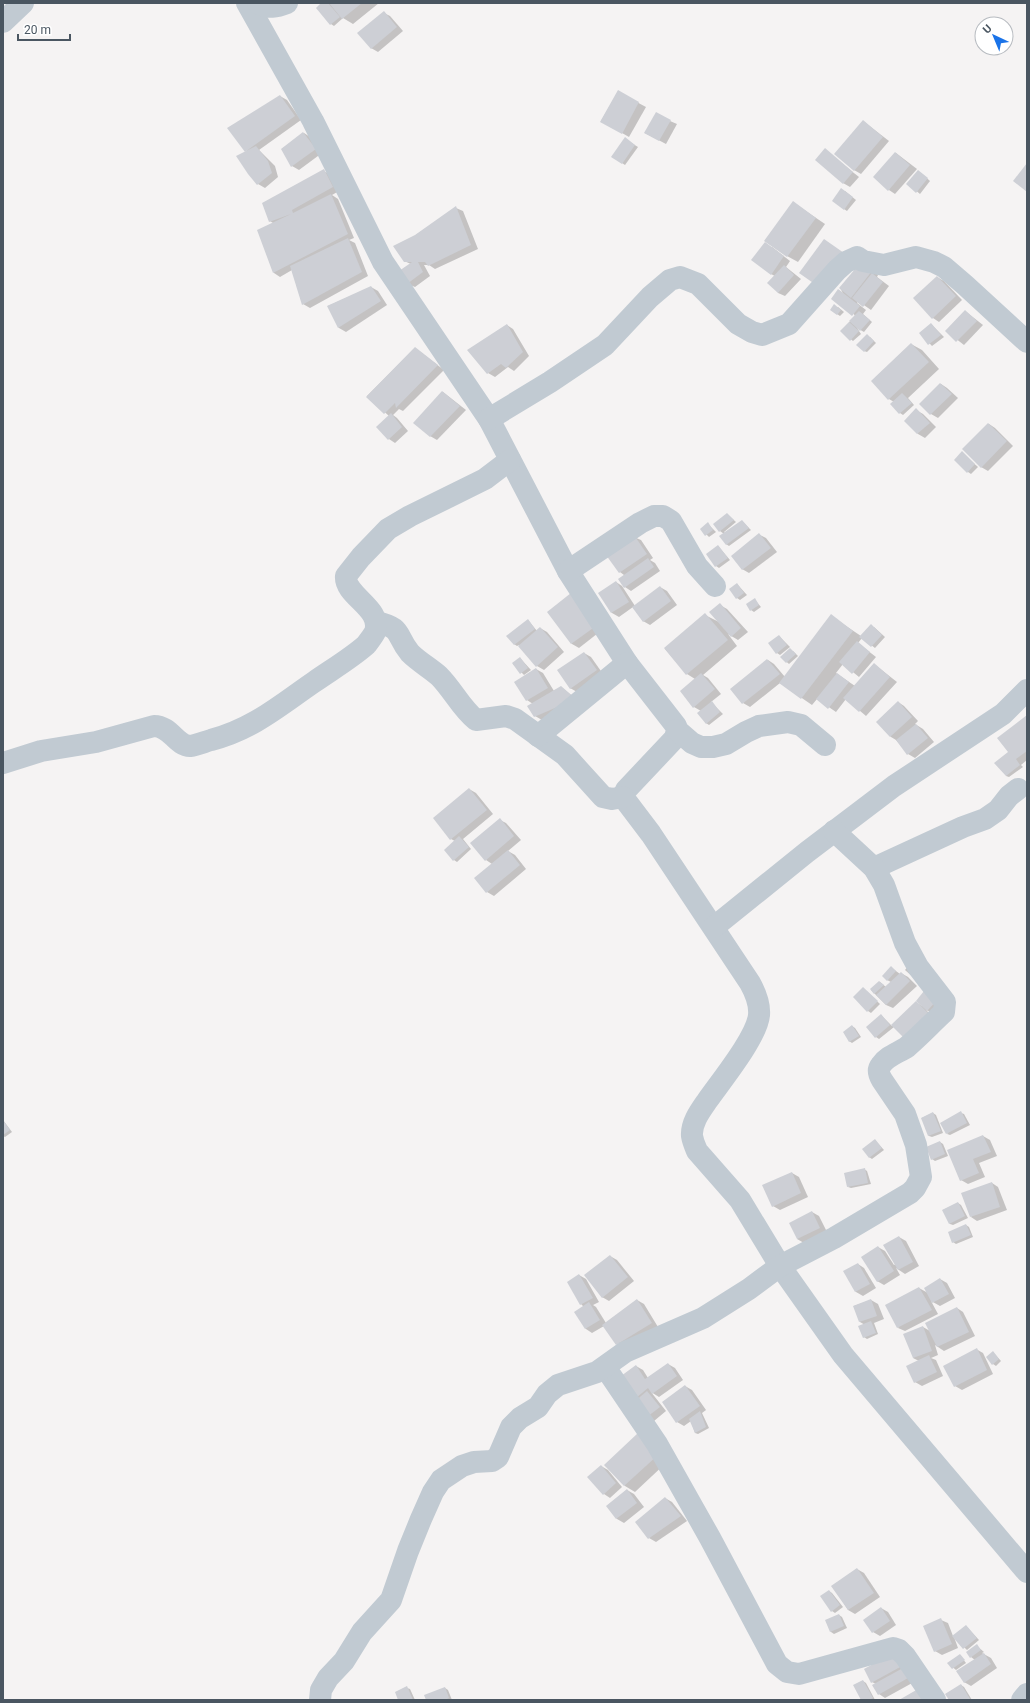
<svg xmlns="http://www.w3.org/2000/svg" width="1030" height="1703" viewBox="0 0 1030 1703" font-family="Roboto,sans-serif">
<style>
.shadow{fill:#0003}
.building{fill:#cdcfd5}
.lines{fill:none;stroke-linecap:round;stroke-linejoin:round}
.minor{stroke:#c1cad2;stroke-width:22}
</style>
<rect width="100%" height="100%" fill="#f5f3f3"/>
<g class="shadow">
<polygon points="323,3 379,3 353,24 343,18 334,26 331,24"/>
<polygon points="384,13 390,16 403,31 378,52 371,48"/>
<polygon points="618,92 646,107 629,137 601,121"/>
<polygon points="280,96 287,100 301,120 259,150 275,166 278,177 265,188 258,184 246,152"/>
<polygon points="670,121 677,124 666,144 645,133"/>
<polygon points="863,121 889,141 861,174 854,170"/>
<polygon points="304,133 310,137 322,153 299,170 292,166 282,149"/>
<polygon points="625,139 638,147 625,165 613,157"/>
<polygon points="825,150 859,177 850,187 843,183"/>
<polygon points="896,153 917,169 895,194 889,190"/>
<polygon points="323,171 330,174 339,191 332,195 338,199 354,238 349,240 355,243 368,276 310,308 303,304 292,270 280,277 274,273 259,231 273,223 270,221"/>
<polygon points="921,173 930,181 920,194 908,184"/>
<polygon points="845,191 856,200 847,211 844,209"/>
<polygon points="794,203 825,224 798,262 787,256"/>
<polygon points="456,208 463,211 478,249 435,269 429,265 424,265 430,276 415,287 408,284 411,264 404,261 416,235"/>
<polygon points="772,247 790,261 786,267 801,279 785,296 778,293 775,276 771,274"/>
<polygon points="868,267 878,275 877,277 889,286 871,310 858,301 857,303 866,310 863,314 872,322 864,332 857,328 861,334 853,341 841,331 855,316 839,290 843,293 840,288"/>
<polygon points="937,277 944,281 962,300 939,322 933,318"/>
<polygon points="371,287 378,291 387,305 346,332 339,328 328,306"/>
<polygon points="838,307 844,312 840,316 831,310"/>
<polygon points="965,311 983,325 964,345 946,331"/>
<polygon points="931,324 944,337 932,346 920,333"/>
<polygon points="507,325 513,329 529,356 514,371 508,367 495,377 488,373"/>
<polygon points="870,337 876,343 867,352 864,351"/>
<polygon points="911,344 922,350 939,369 908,398 914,405 903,415 900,413 894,402 889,399 872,381"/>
<polygon points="415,348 444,370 403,411 399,409 393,415 397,418 408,431 395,443 389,439 389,416 367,396"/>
<polygon points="941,384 947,388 958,398 938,418 931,414 920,404"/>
<polygon points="443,392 466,410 437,440 430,436"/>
<polygon points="916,410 923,414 936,427 925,438 918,434 905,421"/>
<polygon points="989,424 995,428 1013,446 988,471 981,467"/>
<polygon points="962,453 978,467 971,474 968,472"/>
<polygon points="727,514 736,522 724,532 725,533 742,521 751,530 729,546 726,544 724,534 720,531"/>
<polygon points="708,524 716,532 709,537 701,529"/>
<polygon points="760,535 766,538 777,552 749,573 742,569"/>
<polygon points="634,537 641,540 653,558 650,560 655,563 660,571 631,591 625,587 624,575 620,572 608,555"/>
<polygon points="718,546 730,560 719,568 716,566"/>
<polygon points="616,582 622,586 635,606 660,587 667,591 677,605 650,625 643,621 633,607 619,617 612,613 599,593"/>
<polygon points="737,584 747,595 740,600 737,598"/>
<polygon points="755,600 761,607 754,612 751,610"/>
<polygon points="720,605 727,609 748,632 738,640 728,634 737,646 703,675 708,678 721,694 711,702 723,714 709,725 706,723 701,711 694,707 695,679 687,674 665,649 705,615 719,622"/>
<polygon points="548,612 602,630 579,648 572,644"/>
<polygon points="831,616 861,636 874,627 885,637 875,648 862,638 858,643 876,657 859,677 843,664 836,673 855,686 874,664 897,682 866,716 846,699 836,712 817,699 812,705 780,683 750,707 743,703 768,660 774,664 785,677"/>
<polygon points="528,620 537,631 540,628 547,632 564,652 544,670 537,666 519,645 517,646 514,644"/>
<polygon points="779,636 790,647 780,655 777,653"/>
<polygon points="793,651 798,656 789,664 781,657"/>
<polygon points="584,653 591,657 603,674 577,692 570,688"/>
<polygon points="520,658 531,670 524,675 513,664"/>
<polygon points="536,669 543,673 554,691 561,687 581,703 542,720 535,716 533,704 527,700 516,682"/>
<polygon points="898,702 904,706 918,721 915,724 923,729 934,742 915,758 908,754 896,740 891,737 877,722"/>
<polygon points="1027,716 1027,760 1021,765 1023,767 1009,777 1006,776 1009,752"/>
<polygon points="469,789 476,793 493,814 463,839 471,849 457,862 454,860 455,841 451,839"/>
<polygon points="500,820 506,823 521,840 508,851 515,855 526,869 494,896 487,892 492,864 486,860"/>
<polygon points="910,964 914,978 905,970"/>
<polygon points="892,968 900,974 901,973 908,977 917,986 893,1008 886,1005 871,990 880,982 886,987 891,982 887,980"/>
<polygon points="863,988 880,1004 871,1013 868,1011"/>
<polygon points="942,999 931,1012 926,1010 938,1022 894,1027 879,1039 876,1037 881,1015 892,1026 916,1002 922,1006"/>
<polygon points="852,1026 855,1028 861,1037 852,1043 849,1041"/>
<polygon points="933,1113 936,1115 943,1133 932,1137 929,1136 922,1118"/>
<polygon points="961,1113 964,1114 970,1125 950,1135 947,1134"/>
<polygon points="3,1120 12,1132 5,1137 3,1136"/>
<polygon points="983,1136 990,1140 997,1156 979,1163 985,1177 968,1184 961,1180"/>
<polygon points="875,1140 884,1150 872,1159 869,1157"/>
<polygon points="940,1142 943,1144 948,1156 935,1161 932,1159"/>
<polygon points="864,1169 867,1171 871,1184 851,1188 848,1187"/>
<polygon points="792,1173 799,1177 808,1197 780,1210 773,1206"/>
<polygon points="992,1183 998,1187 1007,1210 977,1221 971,1217"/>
<polygon points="958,1203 961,1205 968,1218 953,1225 950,1224 943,1210"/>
<polygon points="812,1212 819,1216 827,1232 804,1243 797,1239"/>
<polygon points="966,1225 969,1227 973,1237 956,1244 953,1242"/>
<polygon points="899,1237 906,1241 919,1266 905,1274 896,1268 900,1275 884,1285 877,1281 878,1247 885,1251 894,1265 896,1264"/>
<polygon points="610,1256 617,1260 634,1281 609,1301 602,1297"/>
<polygon points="858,1264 864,1268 876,1288 863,1296 856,1292 845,1272"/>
<polygon points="579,1275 586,1279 599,1302 593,1305 596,1307 606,1323 637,1300 644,1304 658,1327 623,1348 604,1326 592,1333 586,1329 575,1312 584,1307 581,1304"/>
<polygon points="940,1279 947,1283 955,1298 940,1306 931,1301 938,1314 905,1331 898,1328 919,1288 928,1293"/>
<polygon points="871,1300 878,1304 884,1319 874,1323 878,1334 867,1339 864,1337 865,1325 860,1322 854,1306"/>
<polygon points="957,1308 963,1312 975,1336 944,1351 935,1345 938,1355 931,1358 936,1360 943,1376 922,1386 915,1382 919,1361 913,1358 923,1327 930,1331"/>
<polygon points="976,1349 983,1353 993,1374 962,1390 955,1386"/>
<polygon points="993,1352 1001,1361 996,1366 993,1364"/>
<polygon points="668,1364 675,1368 683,1380 659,1397 651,1392 666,1411 654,1421 622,1377 636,1366 643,1370 648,1378"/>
<polygon points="685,1386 692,1390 706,1410 702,1413 709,1428 698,1434 695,1433 691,1421 684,1426 677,1422"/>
<polygon points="638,1435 668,1461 635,1492 625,1486 606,1465"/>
<polygon points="601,1466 608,1470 622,1487 610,1498 604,1494"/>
<polygon points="627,1490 634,1494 644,1507 624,1523 617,1519 607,1506"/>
<polygon points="665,1498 672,1502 687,1521 656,1542 649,1538"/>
<polygon points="857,1569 864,1573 880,1597 855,1614 848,1610 833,1586"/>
<polygon points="829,1591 832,1593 843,1607 835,1613 832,1611"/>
<polygon points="881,1608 888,1612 896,1625 880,1636 873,1632"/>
<polygon points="839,1615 842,1617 847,1628 834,1634 831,1632 826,1621"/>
<polygon points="941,1620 948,1623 953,1636 966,1626 979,1640 967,1650 954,1637 958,1648 942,1655 935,1651"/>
<polygon points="977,1646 984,1652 982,1653 991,1658 997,1668 971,1686 964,1682 975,1660 971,1657"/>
<polygon points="895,1654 914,1682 885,1698 879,1694 876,1684 872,1682"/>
<polygon points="960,1655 966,1663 956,1670 949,1664"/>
<polygon points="863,1681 866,1683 875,1700 863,1700"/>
<polygon points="961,1685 964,1687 972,1700 950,1700 946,1694"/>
<polygon points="407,1688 410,1689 415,1700 399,1700"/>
<polygon points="445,1688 448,1690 452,1700 427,1700"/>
</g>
<g class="building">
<polygon points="321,3 328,3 340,17 330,25 316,8"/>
<polygon points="329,3 362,3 342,19"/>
<polygon points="384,11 397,27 371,49 357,33"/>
<polygon points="618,90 639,102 622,134 600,122"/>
<polygon points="280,95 295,116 245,152 227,128"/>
<polygon points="656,112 671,120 659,141 644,133"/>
<polygon points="863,120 883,137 854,171 834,154"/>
<polygon points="303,132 316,149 291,167 281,149"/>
<polygon points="625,137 635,145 622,164 611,157"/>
<polygon points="256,146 268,161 272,173 257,185 248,174 236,156"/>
<polygon points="825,148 853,172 843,184 815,160"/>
<polygon points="895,152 910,165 888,191 873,177"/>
<polygon points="1027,163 1027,192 1013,181"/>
<polygon points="324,169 333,187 292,210 293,213 331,194 348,234 273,273 257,230 291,214 269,222 262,203"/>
<polygon points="918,170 928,178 916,193 906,184"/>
<polygon points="841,188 853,197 844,210 832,201"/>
<polygon points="793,201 816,218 787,257 764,241"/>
<polygon points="456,206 471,245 428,266 425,262 418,262 423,272 407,284 399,271 412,262 404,262 393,246 415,235"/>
<polygon points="348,238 362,272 302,305 290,266"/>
<polygon points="824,239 844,253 819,287 799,273"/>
<polygon points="765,242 784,256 771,275 751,260"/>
<polygon points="861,262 872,271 851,298 839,288"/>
<polygon points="784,265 794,275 778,293 767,283"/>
<polygon points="872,273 883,282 863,307 852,298"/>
<polygon points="937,276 956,296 932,319 913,298"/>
<polygon points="371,286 381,301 338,328 327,306"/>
<polygon points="838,289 860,306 852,316 831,299"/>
<polygon points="834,304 841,310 837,315 830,310"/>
<polygon points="965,310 977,321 956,342 945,331"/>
<polygon points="859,311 870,320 860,331 849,321"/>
<polygon points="849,322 859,331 850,341 840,331"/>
<polygon points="931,323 941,335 928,345 919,333"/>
<polygon points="507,324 523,352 506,368 501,364 487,374 467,350"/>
<polygon points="867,334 874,341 864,352 856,345"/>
<polygon points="911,343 929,362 888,400 871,381"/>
<polygon points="415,347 438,365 396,408 395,403 384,414 366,397"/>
<polygon points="940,383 952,394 930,415 919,404"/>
<polygon points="442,391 460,406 430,437 413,423"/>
<polygon points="902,393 912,403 899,414 890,404"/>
<polygon points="916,408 930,423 917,434 904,421"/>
<polygon points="391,413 402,427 388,440 376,427"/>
<polygon points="988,423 1007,441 981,468 962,449"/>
<polygon points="962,451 975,464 967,473 954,460"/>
<polygon points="727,513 734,520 719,532 713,524"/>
<polygon points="742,520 749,528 726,545 719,536"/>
<polygon points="708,522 713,530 705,536 700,529"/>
<polygon points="759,533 771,548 742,570 731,556"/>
<polygon points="634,535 647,554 619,573 606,555"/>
<polygon points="718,545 728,558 715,567 706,554"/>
<polygon points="648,558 654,567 624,588 618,579"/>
<polygon points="616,581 629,602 611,613 598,593"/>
<polygon points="737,583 744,593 736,599 729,589"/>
<polygon points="660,586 671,601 643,622 632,607"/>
<polygon points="571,593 596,626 571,644 547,612"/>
<polygon points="755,598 759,605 750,611 746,604"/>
<polygon points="720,603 741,628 731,637 709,612"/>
<polygon points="705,613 728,640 686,675 664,648"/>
<polygon points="831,614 853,631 801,699 779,683"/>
<polygon points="528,619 535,629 514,645 506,636"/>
<polygon points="871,624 882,635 871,647 859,637"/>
<polygon points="540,627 558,647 536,667 518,646"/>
<polygon points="779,635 787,645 776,654 768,643"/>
<polygon points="857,641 870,652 852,674 839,662"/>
<polygon points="790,648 796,654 786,663 780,657"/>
<polygon points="584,652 597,670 570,689 557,670"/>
<polygon points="520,657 528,668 520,674 512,663"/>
<polygon points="767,659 780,674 742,704 730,689"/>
<polygon points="874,663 890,677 859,712 843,698"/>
<polygon points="536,668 548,688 526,701 514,682"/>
<polygon points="701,673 715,689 693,708 680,691"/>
<polygon points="837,673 849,682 828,709 816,699"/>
<polygon points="561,686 576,699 534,717 527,706"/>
<polygon points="712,701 720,712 706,724 697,713"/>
<polygon points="898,701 912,717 890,737 876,722"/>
<polygon points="1027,715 1027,751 1016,759 1020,765 1006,776 994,763 1008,752 997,738"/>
<polygon points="916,724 928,738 907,755 896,740"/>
<polygon points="469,788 487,810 450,840 433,818"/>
<polygon points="500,818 514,836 485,861 470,843"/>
<polygon points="459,836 469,847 453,861 444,850"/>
<polygon points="508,850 520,865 486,893 474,878"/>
<polygon points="891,966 896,971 887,981 882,976"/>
<polygon points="901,972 910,981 886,1005 876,995"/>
<polygon points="879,981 884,985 874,994 870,989"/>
<polygon points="928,986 940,997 927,1011 916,1001"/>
<polygon points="863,987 878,1001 867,1012 853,997"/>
<polygon points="916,1001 932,1017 907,1041 891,1025"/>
<polygon points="881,1014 890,1025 875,1038 866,1027"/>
<polygon points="852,1025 859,1036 849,1042 843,1032"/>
<polygon points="961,1111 967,1123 946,1134 940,1123"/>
<polygon points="933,1112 941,1131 928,1136 921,1118"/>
<polygon points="3,1120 10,1130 3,1135"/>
<polygon points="983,1135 991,1152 973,1159 979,1173 960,1181 947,1150"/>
<polygon points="875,1139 882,1148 869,1158 862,1149"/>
<polygon points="940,1141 945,1154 931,1160 926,1147"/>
<polygon points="865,1168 868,1183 847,1187 844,1173"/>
<polygon points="792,1172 801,1193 772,1207 762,1185"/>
<polygon points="992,1182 1000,1207 970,1217 961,1193"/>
<polygon points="958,1202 965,1216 949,1224 942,1210"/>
<polygon points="812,1211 820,1228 797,1239 789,1223"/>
<polygon points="966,1224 971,1235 952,1243 948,1232"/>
<polygon points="899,1236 913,1262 898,1270 883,1245"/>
<polygon points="878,1246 894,1271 877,1282 861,1257"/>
<polygon points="610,1255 628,1277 602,1298 584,1275"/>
<polygon points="858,1263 870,1284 855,1292 843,1271"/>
<polygon points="579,1274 593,1298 580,1305 567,1282"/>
<polygon points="940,1278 949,1294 932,1303 924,1288"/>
<polygon points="919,1287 932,1310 897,1328 885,1305"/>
<polygon points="637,1299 652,1323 616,1345 602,1325"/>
<polygon points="871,1299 877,1316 859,1322 853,1306"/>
<polygon points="589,1302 600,1320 585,1329 574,1312"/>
<polygon points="957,1307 969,1332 937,1347 925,1323"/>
<polygon points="871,1321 876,1333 863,1338 858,1326"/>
<polygon points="923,1326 932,1351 913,1358 903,1334"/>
<polygon points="977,1348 987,1370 954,1387 943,1366"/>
<polygon points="993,1351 999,1359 992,1365 986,1357"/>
<polygon points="929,1355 937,1372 914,1383 906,1366"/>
<polygon points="668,1363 677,1376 652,1394 648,1388 636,1398 621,1376 636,1365 645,1379"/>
<polygon points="685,1385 700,1406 676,1423 662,1402"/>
<polygon points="647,1391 660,1407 647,1417 634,1402"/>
<polygon points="700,1411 706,1427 695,1433 689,1419"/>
<polygon points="638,1433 658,1455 624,1486 604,1465"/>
<polygon points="601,1465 616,1483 603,1495 587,1477"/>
<polygon points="627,1489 637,1503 616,1519 606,1506"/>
<polygon points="665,1497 681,1516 648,1539 635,1522"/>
<polygon points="857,1568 874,1593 848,1610 831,1586"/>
<polygon points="829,1590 840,1605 831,1612 820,1596"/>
<polygon points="881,1607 890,1621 872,1633 863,1620"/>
<polygon points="839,1614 844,1626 830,1632 825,1620"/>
<polygon points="941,1618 952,1644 934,1652 923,1626"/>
<polygon points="966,1625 977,1638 963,1649 952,1636"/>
<polygon points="977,1644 981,1650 970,1658 966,1652"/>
<polygon points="895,1652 902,1666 871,1683 864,1669"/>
<polygon points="984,1653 991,1664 964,1683 956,1671"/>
<polygon points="960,1654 965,1660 952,1669 947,1663"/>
<polygon points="903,1668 908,1678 878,1695 872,1685"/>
<polygon points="863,1680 873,1698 869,1700 861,1700 853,1685"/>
<polygon points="961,1684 970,1699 949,1700 945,1694"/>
<polygon points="407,1686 413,1700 398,1700 395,1692"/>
<polygon points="445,1687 449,1698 445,1700 426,1700 424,1695"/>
<polygon points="918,1689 924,1700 899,1700"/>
</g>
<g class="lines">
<g class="minor">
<path d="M247,3L313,121L383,262L489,419L568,571L627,663L676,726L677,730L675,738L626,790L623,797L651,834L750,983C755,992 760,1004 759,1015C757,1037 721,1081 707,1101C700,1111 691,1123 692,1136C693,1142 695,1146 697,1151L740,1200L780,1266L843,1355L1027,1572"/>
<path d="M258,3C268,9 277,7 287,3"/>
<polyline points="3,22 23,3"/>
<polyline points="489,419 550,382 605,345 650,297 670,280 680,277 698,284 738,324 752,332 762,335 789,324 837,270 846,262 857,257 863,261 884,265 916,257 934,262 944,267 965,285 1027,342"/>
<polyline points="568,571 640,523 654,516 663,516 671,521 697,566 715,586"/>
<path d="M376,622C404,628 395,635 410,653C419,662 430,668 439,676C453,690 461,708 476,720L506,716L515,719L565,755L603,797L612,799L623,797"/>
<polyline points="677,730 692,743 701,747 713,747 726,744 746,732 759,726 788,722 801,725 825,745"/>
<polyline points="538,736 627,663"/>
<path d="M3,763L41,751L96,742L154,726C171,726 176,746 190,746C197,745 204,742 211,740C253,729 279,706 314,682C331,670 350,659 366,645C369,641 373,636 375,632C383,608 344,596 346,576L361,557L388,529L410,516L485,479L510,460"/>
<polyline points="874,868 963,827 985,819 998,810 1009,796 1018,789"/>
<polyline points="714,927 807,852 894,786 1003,714 1027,690"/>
<polyline points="605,1367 657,1444 710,1538 777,1664 787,1672 799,1674 893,1648 899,1650 905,1656 935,1700"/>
<path d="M320,1700L321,1690L328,1678L344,1661L362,1632L391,1600L408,1551L421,1519L433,1492L441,1480L462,1466L474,1462L492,1461L498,1457L511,1427L520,1418L538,1407L547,1394L558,1385L597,1372L625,1352L703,1318L749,1289L780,1266L834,1238L910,1193L915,1188L921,1177L916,1145L905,1114L882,1080C879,1075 877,1070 881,1065C887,1056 898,1053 907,1047C920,1036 932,1023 944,1012L945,1002L918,967L905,943L884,885L874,868L834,831"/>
<polyline points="1022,1700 1027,1694"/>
</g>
</g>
<rect width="1030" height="1703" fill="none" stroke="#4a5661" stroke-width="8"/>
<g transform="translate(994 36) rotate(316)"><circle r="19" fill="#ffffff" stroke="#b7bbc0"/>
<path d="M0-3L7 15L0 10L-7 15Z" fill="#1a73e8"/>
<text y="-6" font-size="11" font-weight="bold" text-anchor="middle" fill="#4a5661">U</text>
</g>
<path d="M18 34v6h52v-6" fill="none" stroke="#4a5661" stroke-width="2"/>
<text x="24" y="34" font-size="12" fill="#4a5661" stroke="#ffffff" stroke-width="3" paint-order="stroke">20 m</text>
</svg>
